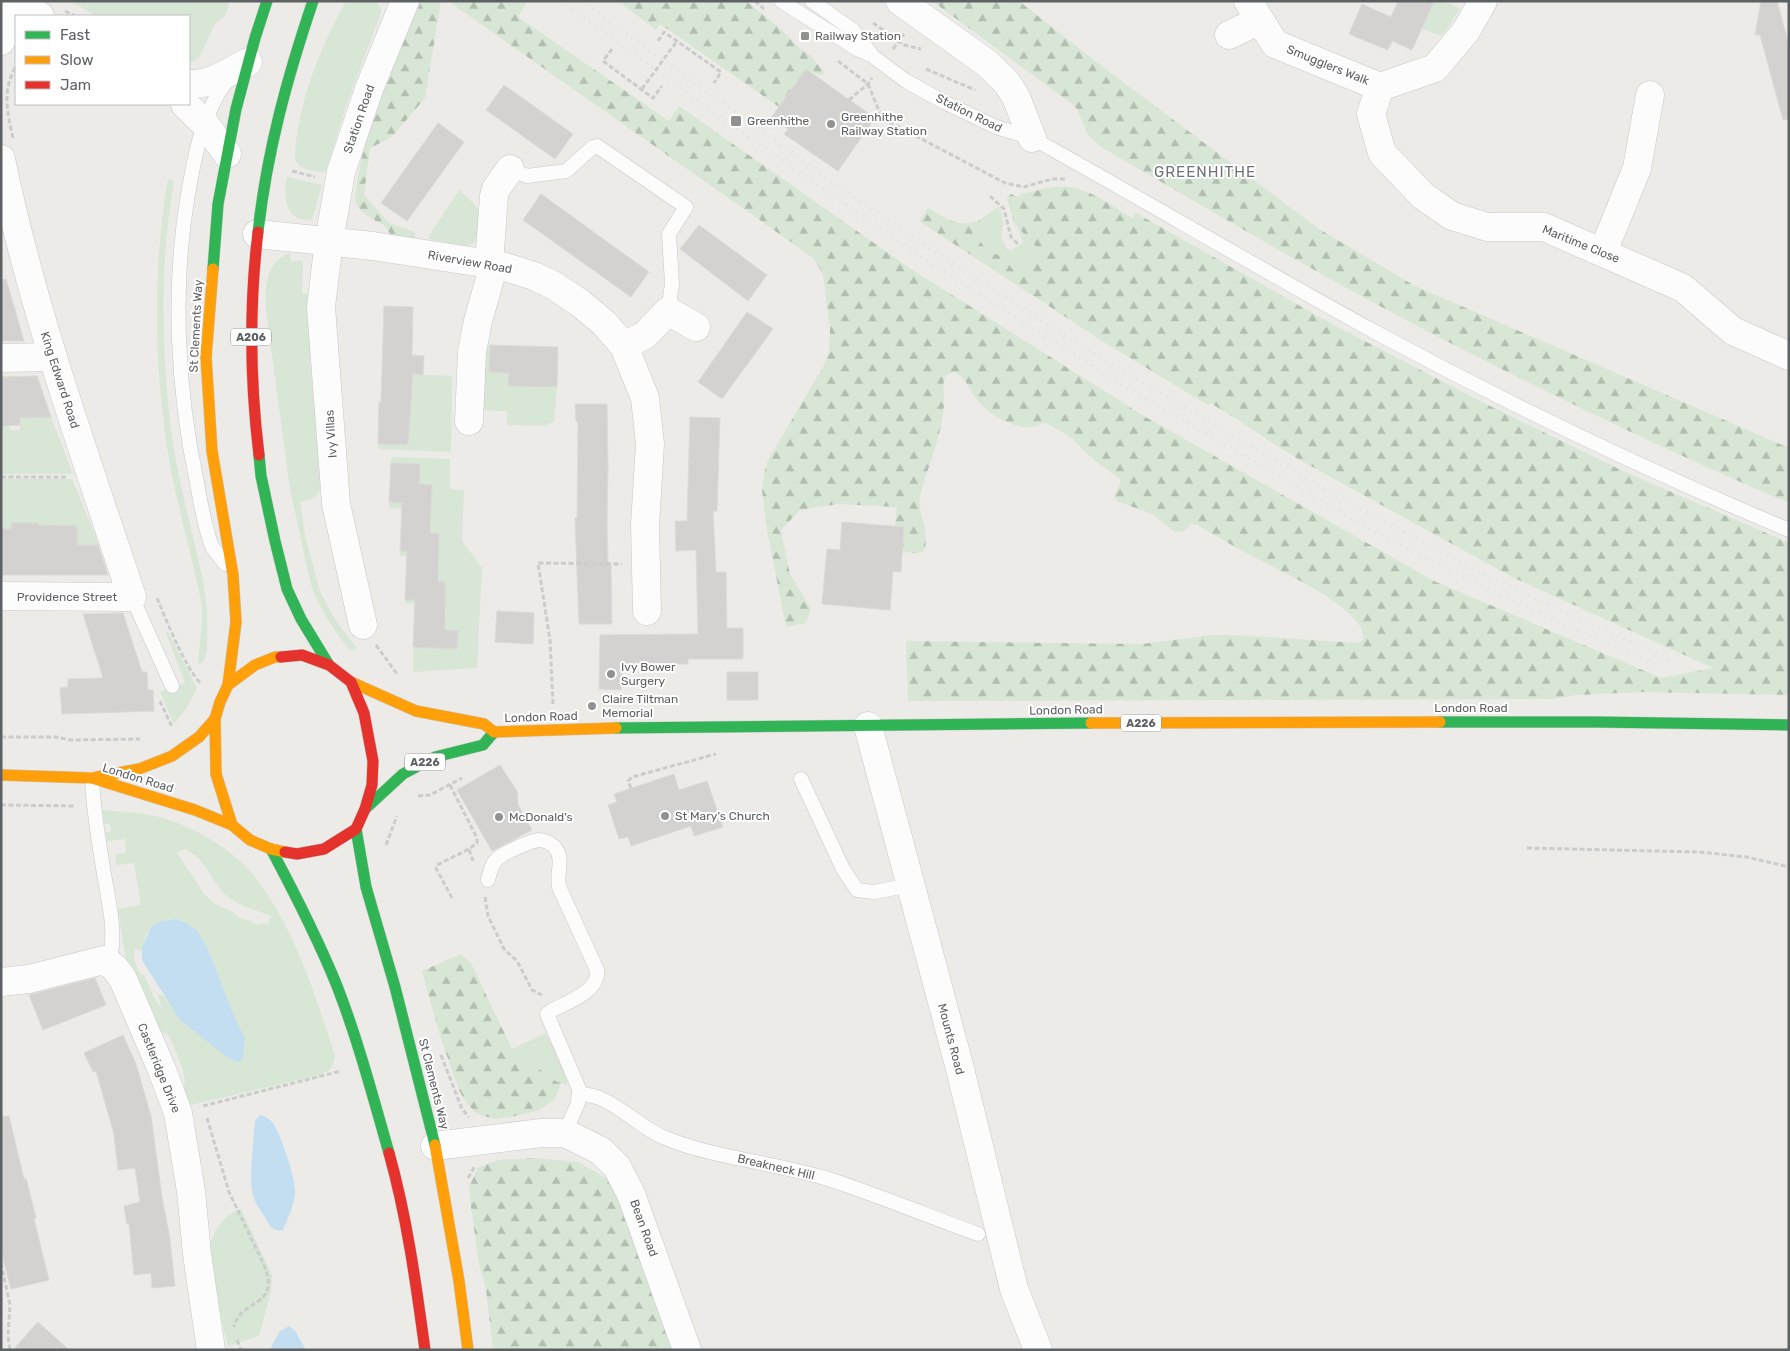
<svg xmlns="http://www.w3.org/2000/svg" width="1790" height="1351" viewBox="0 0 1790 1351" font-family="Rubik,sans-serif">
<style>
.green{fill:#d7e6d5;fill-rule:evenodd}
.forest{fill:url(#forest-firs)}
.water{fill:#c2def0}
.building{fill:#d3d2d0;stroke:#dcdad7}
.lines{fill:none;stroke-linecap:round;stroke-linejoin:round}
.lane-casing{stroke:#c7c7c7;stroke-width:15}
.street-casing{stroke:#c7c7c7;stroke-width:29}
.fast-casing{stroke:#c9c9c9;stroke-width:12}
.slow-casing{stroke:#c9c9c9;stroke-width:12}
.jam-casing{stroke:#c9c9c9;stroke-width:12}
.path{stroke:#cacdcb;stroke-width:3;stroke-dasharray:5 2.5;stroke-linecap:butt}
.lane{stroke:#fcfcfc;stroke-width:14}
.street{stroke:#fcfcfc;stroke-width:28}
.fast{stroke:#30b455;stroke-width:11}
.slow{stroke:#ff9f0a;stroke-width:11}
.jam{stroke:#e5322d;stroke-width:11}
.rail{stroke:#e3e2e2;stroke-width:4;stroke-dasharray:1 6;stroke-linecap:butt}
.path-bridge{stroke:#cacdcb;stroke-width:3;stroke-dasharray:5 2.5;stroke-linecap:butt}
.poi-dot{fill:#909192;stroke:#fff;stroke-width:2}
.labels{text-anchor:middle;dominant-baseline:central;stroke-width:4;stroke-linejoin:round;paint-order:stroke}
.shield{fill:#fff;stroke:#8e9092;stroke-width:1}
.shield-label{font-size:11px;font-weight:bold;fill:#5e6164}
.poi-label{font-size:12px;fill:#5e6164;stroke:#fff;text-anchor:start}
.street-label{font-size:12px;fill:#5e6164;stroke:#fff}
.quarter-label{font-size:15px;letter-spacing:1px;fill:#6f7276;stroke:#fff}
</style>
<defs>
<pattern id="forest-firs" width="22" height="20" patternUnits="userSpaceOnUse" patternTransform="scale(1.25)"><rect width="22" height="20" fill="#d7e6d5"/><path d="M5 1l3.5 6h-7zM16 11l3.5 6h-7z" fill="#b2beb0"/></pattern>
</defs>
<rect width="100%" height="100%" fill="#ecebe8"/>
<g class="green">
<polygon points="70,1 230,1 225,16 215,23 199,58 189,63 189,16 97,16"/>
<path d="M346,1H375L381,8V13L347,103L326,170L324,172C313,171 301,170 295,160C296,107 320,48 346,1Z"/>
<polygon points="1412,1 1443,1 1460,9 1442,36 1422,29 1425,21"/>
<path d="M287,177L322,185L313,216L311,220C285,222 283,195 287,177Z"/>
<path d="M168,179L174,181C160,260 161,341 170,421C174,457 183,494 191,529C200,568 209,596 207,637C207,642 208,650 206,655C205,659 202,662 200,665L198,663L202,620V606C193,559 179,513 170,465C154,371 152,273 168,179Z"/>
<path d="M459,190C480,210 487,212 476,242L467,246L427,239Z"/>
<path d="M998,207L1001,211L1003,225L1001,236L1007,249L1012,250L1023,242L1017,227L1038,249L1019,276C1013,271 1010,265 1005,260C997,252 985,253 980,240C978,233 983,227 980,220Z"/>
<path d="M290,252L291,262L301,260L303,263L302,293L311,294L310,359L315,416L322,457V489L314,498L300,502L305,535L320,592L336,621L357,648L350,650C333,630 320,609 311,585L290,489L267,318C265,292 262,265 290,252Z"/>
<polygon points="480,344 490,345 489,372 509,373 508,386 557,387 554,422 543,426 507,425 507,411 478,410"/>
<polygon points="413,374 452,376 451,452 378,449 378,444 408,445 410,404 379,403 382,393 412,394"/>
<polygon points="20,406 31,417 51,417 73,474 1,474 1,421 9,425 10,430 20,430"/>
<polygon points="392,457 450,459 450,489 464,490 462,541 482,568 477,668 413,672 413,647 457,649 458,631 445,630 446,610 415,608 415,604 405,603 405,600 445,592 445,582 438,582 439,562 406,561 406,556 400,556 400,551 438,553 439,533 430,533 431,514 401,513 401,509 389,508 389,502 431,504 419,484 419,464 391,463"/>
<polygon points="1,479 72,479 99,545 77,545 77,526 63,526 38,535 38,523 25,523 25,536 21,523 11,523 11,529 1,529"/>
<polygon points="168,632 197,688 188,706 174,724 160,692 185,683 166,633"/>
<path d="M102,810C119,812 137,812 155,816C186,823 228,846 249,870C292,920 315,994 335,1056L333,1064L330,1069L323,1074L195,1104L188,1105L182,1093L185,1082L183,1070L173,1044L168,1035L153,1028L129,969L124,949L118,909L141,905L134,863L116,865L115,854L126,853L125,839L107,841L105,833L111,832L110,824H104ZM184,849C205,856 212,884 228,897C239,906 257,910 271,916L268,924L263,923L257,925L251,921L239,918L231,911L215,904L205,895L177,853ZM171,919L180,920L193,927L197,930L207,947L234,1016L245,1039L244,1052L180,1020L165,997L158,994L162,1010L155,999L145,977L138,971L134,959L135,949L142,951L146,935L151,927Z"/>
<polygon points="546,1033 566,1075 567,1085 557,1082 512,1049"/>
<path d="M241,1209L272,1275L271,1291L259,1336L228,1346C222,1323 217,1301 214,1277C212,1269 210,1259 210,1250C211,1233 224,1214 241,1209Z"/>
</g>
<g class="forest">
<path d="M421,1H441L425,98L392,137L370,148L364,195L389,223L414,232L417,244L396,242L384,225L376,221L362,212L356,204L355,197C363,128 394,65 421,1Z"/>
<path d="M448,1H527L518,17L669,121L679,106L911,269L1144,416L1434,581L1661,678L1713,668L1512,577L1298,459C1268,441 1240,420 1210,403L1208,405L1102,341L919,221L928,208C945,218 961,229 980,220C983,227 978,233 980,240C985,253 997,252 1005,260C1010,265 1013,271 1019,276L1038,249L1014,223L1007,198L1011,194L1018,197L1022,194C1037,191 1053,185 1068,187C1091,189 1113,207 1132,218L1136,213L1330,323L1484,403L1623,471L1789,543V695L1643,692L1576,695L1554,699L908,701L906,642L909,641L1142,644L1211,635H1236L1358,643L1363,640C1370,610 1276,569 1254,557C1235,547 1216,536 1197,525L1191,524L1184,531L1175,532L1152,514L1117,501L1114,496L1120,484V479L1094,460L1069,436L1046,423C1041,423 1037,427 1031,427C1012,429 982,411 973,394C967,384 964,376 953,372L946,375C941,383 945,395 944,405C942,435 928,466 920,495C917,514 931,532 924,551L918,553L902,552L904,528L895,526L897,507L839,504L810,508L800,510L781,530L790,574L811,609L806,623L786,627L767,529L762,490L765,469L768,460L823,367L829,351L830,329L823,274L814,259L798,247Z"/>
<polygon points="618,1 746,1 782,30 799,48 811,56 824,72 822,76 806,69 779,107 660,24 656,30"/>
<path d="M932,1H1019L1095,61L1319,229L1415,286L1789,448V503C1658,447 1530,385 1404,319C1302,265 1203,206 1103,148L1088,135L1077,109L1072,104Z"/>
<polygon points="461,954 471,963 512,1049 557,1082 561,1083 555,1099 540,1110 516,1116 496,1119 483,1116 475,1112 465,1101 459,1090 440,1036 422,971"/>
<polygon points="536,1158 578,1162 611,1181 677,1350 493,1350 486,1289 479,1264 471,1207 469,1187 478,1168 498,1160"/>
</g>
<g class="water">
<polygon points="176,919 184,922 197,930 207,947 234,1016 245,1039 243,1057 240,1062 235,1061 227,1057 180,1020 142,960 142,948 151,927 162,921"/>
<path d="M260,1115C266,1116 269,1119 273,1123C281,1134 296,1180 295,1193C294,1206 288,1218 283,1230C274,1232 270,1227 266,1219C262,1212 255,1204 253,1195C248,1177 254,1142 255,1121Z"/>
<polygon points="289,1326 295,1331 306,1350 270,1350 279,1332"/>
</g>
<g class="building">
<polygon points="1398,1 1434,1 1412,50 1392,41 1388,50 1349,34 1362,4 1391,17"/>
<polygon points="1761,1 1777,1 1789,45 1789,119 1783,120 1760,35 1755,35"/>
<polygon points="806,69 875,118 838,171 784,134 788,129 771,118"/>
<polygon points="504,85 573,134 555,159 486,110"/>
<polygon points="438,123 464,142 407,221 381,203"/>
<polygon points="541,194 649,272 631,297 523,220"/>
<polygon points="699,225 767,275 748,301 680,249"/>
<polygon points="6,279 24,341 1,341 1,280"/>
<polygon points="384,306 413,307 412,355 424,356 423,375 413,374 408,445 378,444 379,403 381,403"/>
<polygon points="747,312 773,329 722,399 698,382"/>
<polygon points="490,345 558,347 557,387 508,386 509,373 489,372"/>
<polygon points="37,376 51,417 20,418 20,425 1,426 1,377"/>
<polygon points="575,404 607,404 608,467 607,523 608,565 611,565 612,624 579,624 575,518 577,518 578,423 576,421"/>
<polygon points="690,417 720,418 717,511 713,511 716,572 726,572 727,628 743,628 743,659 688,659 688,664 622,665 621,690 599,689 600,635 698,634 696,550 676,551 675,521 687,521"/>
<polygon points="391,463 420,464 419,484 432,485 430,533 439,533 438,582 445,582 445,630 458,631 457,649 413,647 415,600 405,600 407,552 400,551 402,503 389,502"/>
<polygon points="842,522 904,527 901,572 893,571 890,610 822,604 827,549 840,550"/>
<polygon points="11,523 38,523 38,525 77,526 77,545 98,545 108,575 1,575 1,529 11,529"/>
<polygon points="497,611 534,613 533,644 495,642"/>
<polygon points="123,613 142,672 147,672 148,690 153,690 154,711 62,714 60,688 68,687 68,679 103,678 83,614"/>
<rect x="727" y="672" width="31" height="28"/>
<polygon points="500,765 517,791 518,805 532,830 492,851 457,790"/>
<polygon points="674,774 679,790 707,781 723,827 694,836 691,826 631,846 628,837 619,839 608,805 617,802 614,794"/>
<polygon points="95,978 106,1005 43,1030 29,995"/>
<polygon points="123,1035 136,1064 151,1116 162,1197 170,1239 175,1286 152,1288 151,1273 134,1275 129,1224 127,1224 124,1206 140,1202 135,1168 118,1170 114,1134 96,1071 93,1072 84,1053"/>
<polygon points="9,1116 24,1179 26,1178 36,1218 34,1219 49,1280 11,1289 1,1251 1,1117"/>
<polygon points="38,1322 69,1350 13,1350"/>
</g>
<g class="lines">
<defs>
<g id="lane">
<path d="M781,1L857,49L871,55L906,81L944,102L996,127L1032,138C1147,202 1260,269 1375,332C1510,405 1648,471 1789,530"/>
<polyline points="812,1 854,31 871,54"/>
<polyline points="510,169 527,176 566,171 593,147 597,146 686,207 669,234 672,284 668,311"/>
<path d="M225,564C221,558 215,552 212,546C204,526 201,504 197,483C177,390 172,287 188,194C193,167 197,142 207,117C213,103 219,89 230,78"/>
<polyline points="132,597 172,686"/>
<path d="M92,778C93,810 99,842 104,874C109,903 117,934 109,963"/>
<polyline points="801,779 843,869 857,890 874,892 911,885"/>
<path d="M488,880C490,873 491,864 497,859C503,853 530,841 539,840C545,840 553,844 556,849C564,860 556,874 559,887L597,970C600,992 565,1003 549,1012"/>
<polyline points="547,1014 579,1089 578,1103 565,1133"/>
<path d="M579,1094C611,1094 635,1125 663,1137C715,1159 774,1162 828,1179C878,1195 928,1216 978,1234"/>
</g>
<g id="street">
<polyline points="12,1 40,16"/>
<polyline points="900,1 988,64 1007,83 1016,97 1032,138"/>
<polyline points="1248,1 1275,44 1380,87 1435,68 1466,31 1483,1"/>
<polyline points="1229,35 1260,20"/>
<polyline points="1,41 18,5"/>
<path d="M189,84C211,85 229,72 248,62"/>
<polyline points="1380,87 1371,114 1382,153 1423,196 1452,216 1487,227 1544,227 1683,288 1733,331 1789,356"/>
<polyline points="185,104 205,124 227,154"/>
<path d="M1,159C32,309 84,453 132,597L1,596"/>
<polyline points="257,234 373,246 502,266 534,276 553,285 580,303 604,323 624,346 645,398 650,444 645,525 647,611"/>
<polyline points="1603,252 1637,168 1650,95"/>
<polyline points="624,346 645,335 668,311 696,327"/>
<polyline points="1,358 52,357"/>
<polyline points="469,421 472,352 478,321 491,275 489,263 494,196 496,189 510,169"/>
<polyline points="363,625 336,504 321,307 329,241 341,172 369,89 405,1"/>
<polyline points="868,726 959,1065 1014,1289 1038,1350"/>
<polyline points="1,982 29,979 104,960 115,968 123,979 162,1070 178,1113 191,1191 197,1254 211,1350"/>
<polyline points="435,1146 541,1133 565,1133 601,1151 617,1167 631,1194 687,1350"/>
</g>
<g id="fast">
<path d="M258,232C267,151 287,78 313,1"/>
<polyline points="213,269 218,204 236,109 255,38 267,1"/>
<polyline points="259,455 261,476 275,541 287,589 301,619 329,665"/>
<polyline points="1440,722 1596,722 1789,725"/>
<polyline points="616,728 1091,723"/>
<polyline points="365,809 403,774 435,757 483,745 494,732"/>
<polyline points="356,829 366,887 395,987 435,1145"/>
<path d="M271,849C295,894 318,939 337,986C358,1040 373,1097 389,1153"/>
</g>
<g id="slow">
<polyline points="213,269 206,357 212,451 233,575 236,622 228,685"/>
<polyline points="351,682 416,711 484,724 494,732 616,728"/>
<polyline points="1091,723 1440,722"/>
<polyline points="1,775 92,778 139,769 172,756 199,737 215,719"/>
<polyline points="92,778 195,810 232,825 250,840 271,849 285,852"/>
<polyline points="232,825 216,774 215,719 220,702 228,685 255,665 275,657 281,657"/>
<polyline points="435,1145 459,1281 468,1350"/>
</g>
<g id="jam">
<path d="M258,232C249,307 250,381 259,455"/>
<polyline points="281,657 302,655 329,665 351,682 364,713 373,761 372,785 365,809 356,829 324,849 297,854 285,852"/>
<path d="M389,1153C407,1217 416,1284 425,1350"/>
</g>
</defs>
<use href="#lane" class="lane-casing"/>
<use href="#street" class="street-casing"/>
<use href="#fast" class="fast-casing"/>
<use href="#slow" class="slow-casing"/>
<use href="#jam" class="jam-casing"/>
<g class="path">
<polyline points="755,1 764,9"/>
<polyline points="65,11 75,16"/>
<polyline points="873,23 904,45 921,49"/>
<polyline points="658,41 664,32 721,72 714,83"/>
<polyline points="612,49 603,61 653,98 662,86"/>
<polyline points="893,49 904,34"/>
<polyline points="838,61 868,84 882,118 1005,183 1024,187 1052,179 1066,179"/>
<polyline points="926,69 975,90"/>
<polyline points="849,100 868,84 872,78"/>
<path d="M13,138C7,112 2,90 16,66"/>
<polyline points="292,171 315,177"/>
<polyline points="990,196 1004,209 1011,237 1018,244"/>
<polyline points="1,477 66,477"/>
<path d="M157,598C164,615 188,674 201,683"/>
<polyline points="376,645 397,674"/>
<polyline points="160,701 172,727"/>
<polyline points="553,704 550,640 538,563 622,564"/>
<polyline points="1,737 56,737 71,740 140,739"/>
<polyline points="450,785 477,838 477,843 469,849 473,861"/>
<polyline points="631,788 628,781 632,777 716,754"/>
<polyline points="418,796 430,795 462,778"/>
<polyline points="1,805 76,806"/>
<polyline points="386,845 397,816"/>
<polyline points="1527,848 1699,852 1747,857 1789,867"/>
<polyline points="485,897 488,916 504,949 517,961 532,990 542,995"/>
<polyline points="452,898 436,868 437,865 469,849"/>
<polyline points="441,1055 462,1109 469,1117"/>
<polyline points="203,1106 341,1071"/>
<path d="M207,1118L229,1192L264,1265C282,1308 240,1298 234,1327"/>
<polyline points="468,1178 475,1166"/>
<polyline points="1,1263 10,1305 8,1337 10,1350"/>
<polyline points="237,1340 241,1350"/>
</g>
<use href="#lane" class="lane"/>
<use href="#street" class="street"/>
<use href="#fast" class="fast"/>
<use href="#slow" class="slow"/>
<use href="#jam" class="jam"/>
<g class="rail">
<polyline points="561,1 734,127 926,260 1119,383 1370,529 1466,578 1558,622 1659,666"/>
<polyline points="581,1 846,192 978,280 1104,360 1347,502 1476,570 1590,624 1674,661"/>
</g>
<polyline class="path-bridge" points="642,89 677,41"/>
</g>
<g class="poi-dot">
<rect x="800" y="31" width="10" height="10" rx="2.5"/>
<rect x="730" y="115" width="12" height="12" rx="2.5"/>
<circle cx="831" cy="124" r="5"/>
<circle cx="611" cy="674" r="5"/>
<circle cx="592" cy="706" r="5"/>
<circle cx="665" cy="816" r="5"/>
<circle cx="499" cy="817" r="5"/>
</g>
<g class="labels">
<g class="shield">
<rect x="231" y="328.5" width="40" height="17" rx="4"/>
<rect x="1121" y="714.5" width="40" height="17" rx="4"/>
<rect x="405" y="753.5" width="40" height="17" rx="4"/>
</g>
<g class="shield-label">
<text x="251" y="337">A206</text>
<text x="1141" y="723">A226</text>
<text x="425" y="762">A226</text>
</g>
<g class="poi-label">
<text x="815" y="36">Railway Station</text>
<text x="841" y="117">Greenhithe<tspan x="841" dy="14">Railway Station</tspan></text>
<text x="747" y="121">Greenhithe</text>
<text x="621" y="667">Ivy Bower<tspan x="621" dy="14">Surgery</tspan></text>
<text x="602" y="699">Claire Tiltman<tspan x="602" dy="14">Memorial</tspan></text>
<text x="675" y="816">St Mary's Church</text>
<text x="509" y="817">McDonald's</text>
</g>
<g class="street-label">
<text transform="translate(1328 65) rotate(22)">Smugglers Walk</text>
<text transform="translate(969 113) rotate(26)">Station Road</text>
<text transform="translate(359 119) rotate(-71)">Station Road</text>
<text transform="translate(1581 244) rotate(22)">Maritime Close</text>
<text transform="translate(470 262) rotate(10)">Riverview Road</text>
<text transform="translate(196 326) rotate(-87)">St Clements Way</text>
<text transform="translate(60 380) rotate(72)">King Edward Road</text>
<text transform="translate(331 434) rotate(-94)">Ivy Villas</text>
<text x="67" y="597">Providence Street</text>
<text x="1471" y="708">London Road</text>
<text transform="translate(1066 710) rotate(-1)">London Road</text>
<text transform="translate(541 717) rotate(-2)">London Road</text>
<text transform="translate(138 778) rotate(17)">London Road</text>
<text transform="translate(951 1039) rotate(75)">Mounts Road</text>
<text transform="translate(159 1068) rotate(68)">Castleridge Drive</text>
<text transform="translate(434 1084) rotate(76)">St Clements Way</text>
<text transform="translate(776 1167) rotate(13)">Breakneck Hill</text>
<text transform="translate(644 1228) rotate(70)">Bean Road</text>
</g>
<g class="quarter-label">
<text x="1205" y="172">GREENHITHE</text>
</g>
</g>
<rect width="1790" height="1351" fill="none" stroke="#5e6164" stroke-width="5"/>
<rect x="15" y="15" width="175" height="90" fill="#ffffff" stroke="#bfc0c1"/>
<rect x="25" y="31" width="25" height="8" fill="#30b455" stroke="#bfc0c1"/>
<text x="60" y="40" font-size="15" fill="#5e6164">Fast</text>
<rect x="25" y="56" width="25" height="8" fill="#ff9f0a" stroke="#bfc0c1"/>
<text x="60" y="65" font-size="15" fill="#5e6164">Slow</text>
<rect x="25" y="81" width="25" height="8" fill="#e5322d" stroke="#bfc0c1"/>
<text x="60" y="90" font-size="15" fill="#5e6164">Jam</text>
</svg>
